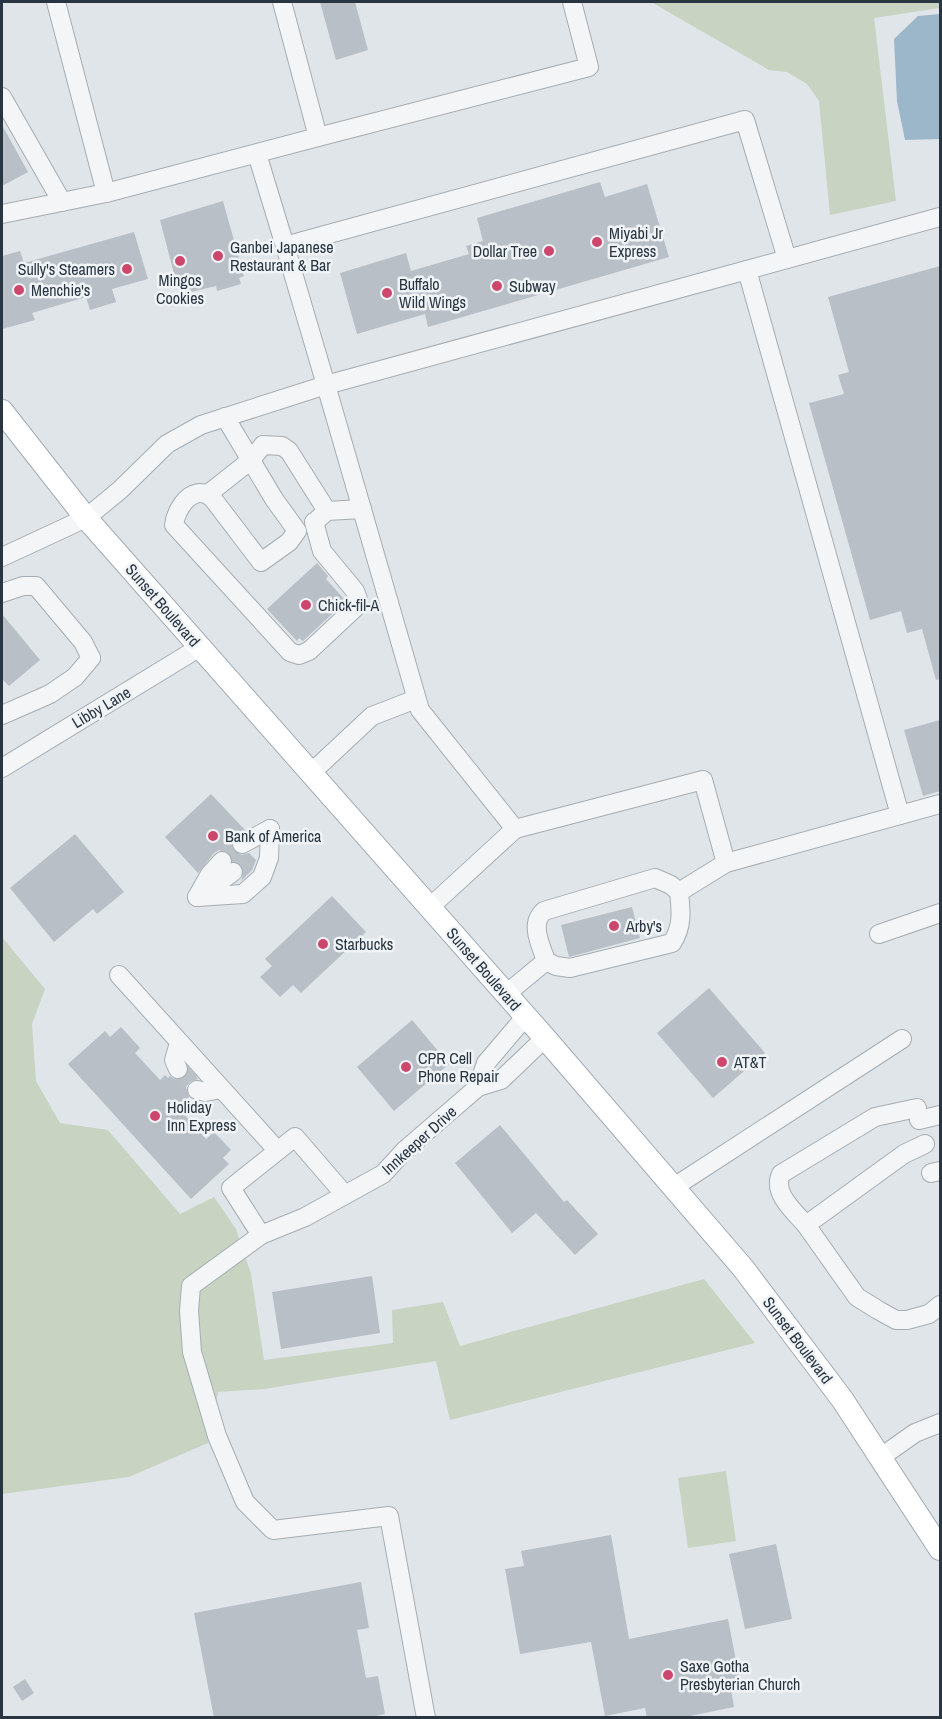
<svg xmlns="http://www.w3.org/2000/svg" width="942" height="1719" viewBox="0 0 942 1719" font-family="'Archivo Narrow',sans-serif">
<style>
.green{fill:#c8d3c2}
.water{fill:#9cb7c9}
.building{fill:#b8bfc6}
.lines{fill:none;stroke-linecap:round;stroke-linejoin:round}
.minor-tunnel{stroke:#bbc2c7;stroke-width:18;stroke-dasharray:18 9;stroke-linecap:butt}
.minor-casing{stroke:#a5adb3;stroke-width:20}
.major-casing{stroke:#a0abb5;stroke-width:24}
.minor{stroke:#f3f5f7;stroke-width:18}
.major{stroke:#fff;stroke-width:22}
.poi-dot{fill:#cd476c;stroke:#f0f4f7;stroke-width:2}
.labels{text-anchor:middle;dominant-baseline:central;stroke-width:5;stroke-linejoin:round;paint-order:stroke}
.poi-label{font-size:16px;fill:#293540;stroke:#f0f4f7;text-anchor:start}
.street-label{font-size:16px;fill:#293540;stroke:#f0f4f7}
</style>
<rect width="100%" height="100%" fill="#e0e5e9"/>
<g class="green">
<polygon points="651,2 940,2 940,8 874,18 896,201 830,215 819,101 807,84 787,72 769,70"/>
<polygon points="2,937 45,989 32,1024 36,1081 60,1123 108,1130 180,1214 214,1197 236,1229 251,1274 264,1360 393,1343 392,1310 443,1302 460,1346 704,1279 755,1343 450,1420 436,1361 264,1389 218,1392 208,1443 129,1477 2,1494"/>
<polygon points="726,1471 736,1541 688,1548 678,1478"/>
</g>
<polygon class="water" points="940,14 940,139 905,140 897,101 894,39 918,16"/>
<g class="building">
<polygon points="320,2 355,2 368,50 336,60"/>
<polygon points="2,125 28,172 2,186"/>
<polygon points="600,182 605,197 647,184 669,257 428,327 425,314 357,334 340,273 406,253 411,271 469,254 466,246 483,241 477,218"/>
<polygon points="223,201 244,276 239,278 241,284 217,291 216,286 187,293 185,287 178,289 160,220"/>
<polygon points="134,232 148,279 112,289 116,302 90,310 86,297 32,313 35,320 2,329 2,256 20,251 24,263"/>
<polygon points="940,266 940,679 936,680 922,629 907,633 901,611 870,620 809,403 844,394 838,375 849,372 828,297"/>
<polygon points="317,563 328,576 326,579 346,601 303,641 299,638 297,641 267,609"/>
<polygon points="2,614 40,660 9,686 2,679"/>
<polygon points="940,720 940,791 923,796 904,730"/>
<polygon points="211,794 245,830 232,839 232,850 241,855 249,853 256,860 252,870 241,881 244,871 242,866 233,861 229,852 219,850 214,853 198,873 165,837"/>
<polygon points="75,834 124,892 97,914 93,909 54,942 10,888"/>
<polygon points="332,896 366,932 301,993 293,985 280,997 260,977 272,966 265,959"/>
<polygon points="632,907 640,938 569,957 561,925"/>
<polygon points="709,988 765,1053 713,1098 657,1033"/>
<polygon points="412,1020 449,1064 394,1111 357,1067"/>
<polygon points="121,1027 140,1048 135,1053 160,1080 165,1075 168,1078 170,1076 176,1080 182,1079 187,1075 189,1069 198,1079 189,1082 186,1087 189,1097 184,1102 188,1106 182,1112 206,1139 214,1132 231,1150 223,1158 229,1164 191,1199 68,1064 105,1031 110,1037"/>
<polygon points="500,1125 564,1202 567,1200 598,1234 575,1255 536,1213 512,1233 455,1163"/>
<polygon points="372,1276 380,1333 281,1349 272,1292"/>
<polygon points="611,1535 629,1639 728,1619 741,1687 731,1689 734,1707 680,1718 647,1718 645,1708 605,1716 591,1642 520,1654 505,1569 524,1566 521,1551"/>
<polygon points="776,1544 792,1619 745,1629 729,1554"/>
<polygon points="361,1582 369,1628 357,1630 366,1678 378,1676 385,1714 367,1718 214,1718 194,1613"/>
<polygon points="25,1679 34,1693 22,1701 13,1687"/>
</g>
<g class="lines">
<g class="minor-tunnel">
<polyline points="222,861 242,844"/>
<polyline points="233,872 250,853"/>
<polyline points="178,1069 197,1090"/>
</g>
<defs>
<g id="minor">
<polyline points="56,2 106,193 318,137 282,2"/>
<polyline points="2,97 62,202"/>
<polyline points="318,137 589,67 572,2"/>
<polyline points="257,154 285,246"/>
<polyline points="2,214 106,193"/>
<polyline points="747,270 940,217"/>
<path d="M225,417L274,499L297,531L289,542L261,562L213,499C195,481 176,507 174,525L290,652L299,655L309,651L355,608L358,599L355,591L322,551L314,522"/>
<polyline points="208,494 251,460 263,445 282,446 289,451 327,511"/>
<polyline points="318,519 327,511 362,509"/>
<polyline points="2,557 86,518 120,490 167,444 201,425 326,385 285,246 745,120 787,259"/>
<polyline points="2,593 23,586 36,586 83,642 91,658"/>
<polyline points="2,715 50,694 75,677 91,658"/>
<polyline points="2,768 200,647"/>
<polyline points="311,773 372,716 416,699"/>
<polyline points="515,829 703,780 726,863"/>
<polyline points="242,844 270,829"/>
<path d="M655,878L671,885L679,892C681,911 683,926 672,943L570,968L556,966L546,961C541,945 529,924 544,911Z"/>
<polyline points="679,892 726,863 940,804"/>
<polyline points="201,895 233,872"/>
<polyline points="197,897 243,894 262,877 269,858 270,829"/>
<polyline points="197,897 210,874 222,861"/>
<polyline points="430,907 515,829 420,710 326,385 747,270 900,815"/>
<polyline points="879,934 940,913"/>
<polyline points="119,975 277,1150"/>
<polyline points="506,994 546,961"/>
<polyline points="178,1069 174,1060 179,1043"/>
<polyline points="478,1087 486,1063 526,1016"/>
<polyline points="197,1090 205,1092 221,1089"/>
<polyline points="919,1120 940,1115"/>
<polyline points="925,1144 904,1154 806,1225 857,1297 878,1310 896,1320 907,1320 929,1314 940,1305"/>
<polyline points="931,1173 940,1171"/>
<polyline points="674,1187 902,1039"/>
<path d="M806,1225C794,1211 772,1193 781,1174L875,1117L917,1108"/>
<polyline points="261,1235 231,1188 295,1137 345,1195"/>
<polyline points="881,1457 915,1433 940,1423"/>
<polyline points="426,1718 389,1516 273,1530 245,1502 217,1436 192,1352 189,1311 191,1286 261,1235 305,1217 383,1174 405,1150 478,1087 501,1080 545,1038"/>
</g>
<polyline id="major" points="2,411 86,518 545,1038 743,1268 842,1399 940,1549"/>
</defs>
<use href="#minor" class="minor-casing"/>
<use href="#major" class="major-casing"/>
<use href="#minor" class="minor"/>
<use href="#major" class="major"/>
</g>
<g class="poi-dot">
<circle cx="597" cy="242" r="6"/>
<circle cx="549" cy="251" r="6"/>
<circle cx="218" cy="256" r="6"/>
<circle cx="180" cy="261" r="6"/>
<circle cx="127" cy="269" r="6"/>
<circle cx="497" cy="286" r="6"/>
<circle cx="19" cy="290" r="6"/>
<circle cx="387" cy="293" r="6"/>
<circle cx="306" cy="605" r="6"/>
<circle cx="213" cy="836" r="6"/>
<circle cx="614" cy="926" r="6"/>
<circle cx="323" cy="944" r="6"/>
<circle cx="722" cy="1062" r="6"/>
<circle cx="406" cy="1067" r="6"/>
<circle cx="155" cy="1116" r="6"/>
<circle cx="668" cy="1675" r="6"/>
</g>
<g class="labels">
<g class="poi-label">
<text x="609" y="233">Miyabi Jr<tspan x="609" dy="18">Express</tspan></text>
<text x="230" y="247">Ganbei Japanese<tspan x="230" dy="18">Restaurant &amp; Bar</tspan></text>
<text x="537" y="251" text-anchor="end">Dollar Tree</text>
<text x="115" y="269" text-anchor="end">Sully's Steamers</text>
<text x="180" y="280" text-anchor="middle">Mingos<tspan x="180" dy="18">Cookies</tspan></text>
<text x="399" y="284">Buffalo<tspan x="399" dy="18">Wild Wings</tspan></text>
<text x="509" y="286">Subway</text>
<text x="31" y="290">Menchie's</text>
<text x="318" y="605">Chick-fil-A</text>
<text x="225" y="836">Bank of America</text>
<text x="626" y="926">Arby's</text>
<text x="335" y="944">Starbucks</text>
<text x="418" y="1058">CPR Cell<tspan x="418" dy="18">Phone Repair</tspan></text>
<text x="734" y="1062">AT&amp;T</text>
<text x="167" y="1107">Holiday<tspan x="167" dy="18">Inn Express</tspan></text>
<text x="680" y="1666">Saxe Gotha<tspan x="680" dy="18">Presbyterian Church</tspan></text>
</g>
<g class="street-label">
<text transform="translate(163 605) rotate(49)">Sunset Boulevard</text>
<text transform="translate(101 707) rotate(-31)">Libby Lane</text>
<text transform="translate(484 969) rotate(49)">Sunset Boulevard</text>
<text transform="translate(419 1140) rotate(-42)">Innkeeper Drive</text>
<text transform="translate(798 1340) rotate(53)">Sunset Boulevard</text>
</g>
</g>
<rect width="942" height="1719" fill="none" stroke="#293540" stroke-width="6"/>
</svg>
